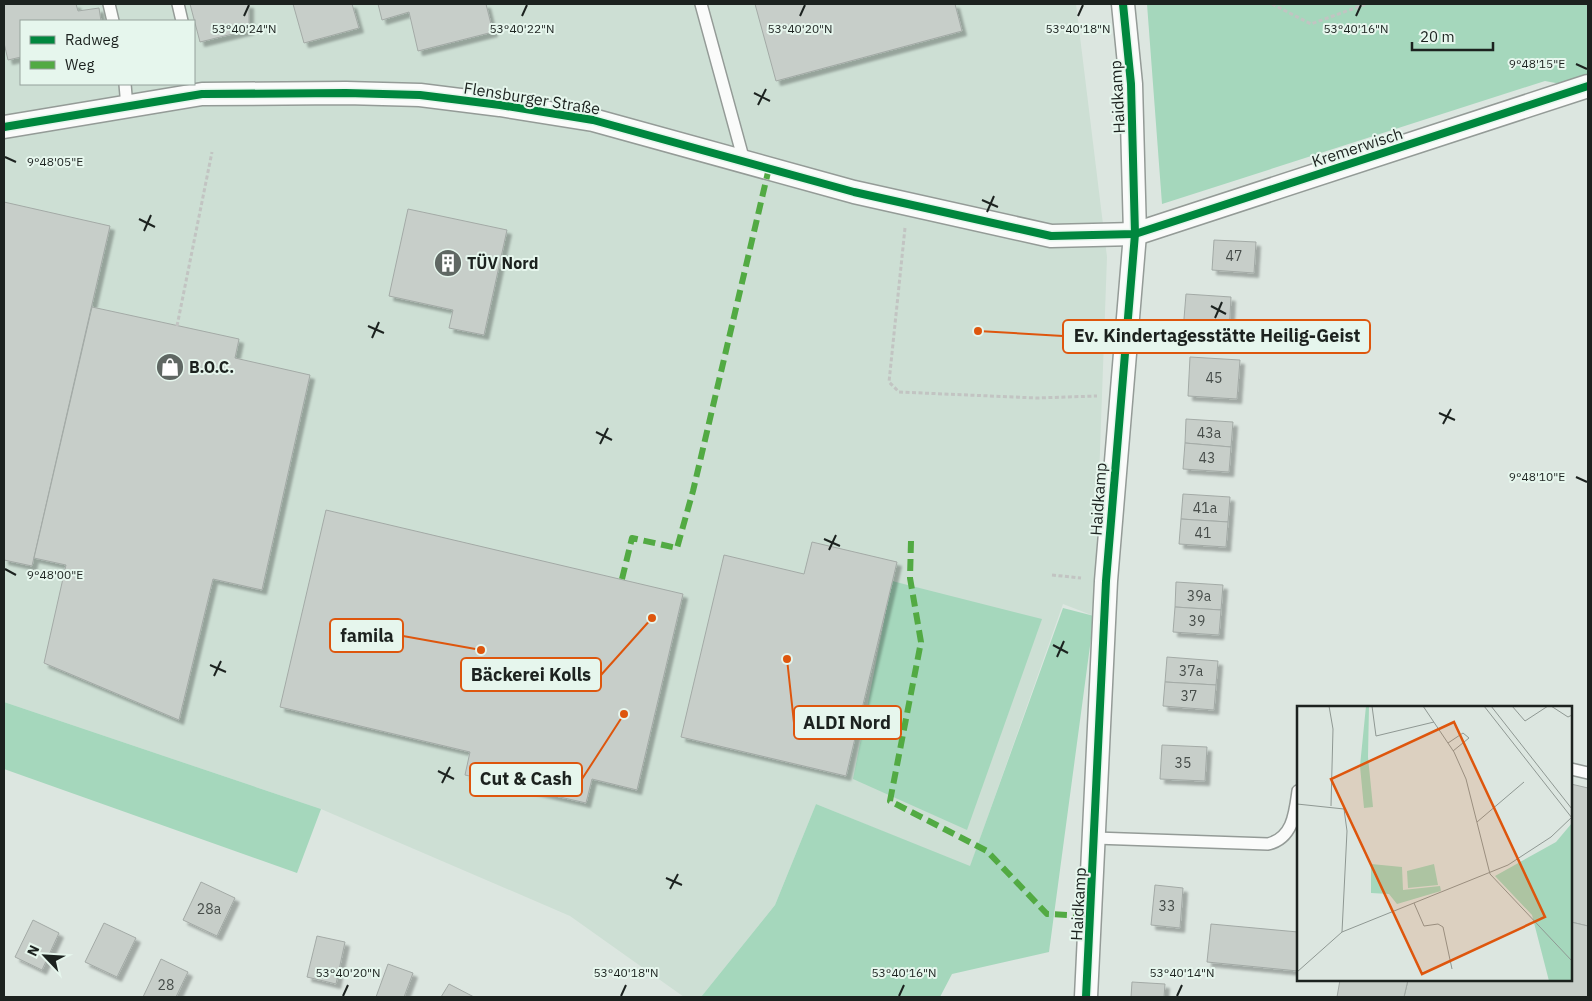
<svg xmlns="http://www.w3.org/2000/svg" width="1592" height="1001" viewBox="0 0 1592 1001" font-family="'IBM Plex Sans',sans-serif">
<style>
.built{fill:#cddfd4;fill-rule:evenodd}
.green{fill:#a5d7bc}
.building{fill:#c7cec9;stroke:#a3aaa6;filter:url(#shadow)}
.lines{fill:none;stroke-linecap:round;stroke-linejoin:round}
.lane-casing{stroke:#949b97;stroke-width:14}
.street-casing{stroke:#949b97;stroke-width:25}
.path{stroke:#c2c4c2;stroke-width:3;stroke-dasharray:4 2.5;stroke-linecap:butt}
.lane{stroke:#fafbfa;stroke-width:11}
.street{stroke:#fafbfa;stroke-width:22}
.quiet{stroke:#52aa43;stroke-width:6;stroke-dasharray:12 6;stroke-linecap:butt}
.cycleway-casing{stroke:#e6f6ed;stroke-width:11}
.cycleway{stroke:#00873e;stroke-width:8}
.ticks{fill:none;stroke:#1c221f;stroke-width:2}
.labels{text-anchor:middle;dominant-baseline:central;stroke-width:4;stroke-linejoin:round;paint-order:stroke}
.number-label{font-size:14px;fill:#474d4a}
.street-label{font-size:16px;fill:#1c221f;stroke:#e6f6ed}
.poi-label{font-size:16px;font-weight:bold;fill:#1c221f;stroke:#e6f6ed;text-anchor:start}
.inset-road{fill:none;stroke:#8f9893;stroke-width:1}
.view{fill:#de560d;fill-opacity:0.15;stroke:#de560d;stroke-width:2.5}
.inset-edge{fill:none;stroke:#1c221f;stroke-width:2.5}
.ticks-label{font-size:12px;text-anchor:middle;fill:#1c221f;stroke:#e6f6ed;stroke-width:4;stroke-linejoin:round;paint-order:stroke}
.leader{fill:none;stroke:#de560d;stroke-width:2}
.callout-dot{fill:#de560d;stroke:#e6f6ed;stroke-width:2}
.callout{fill:#e6f6ed;stroke:#de560d;stroke-width:2}
.callout-label{font-size:18px;text-anchor:middle;font-weight:bold;fill:#1c221f}
</style>
<defs>
<filter id="shadow"><feDropShadow dx="4.5" dy="4.5" stdDeviation="1" flood-color="#0004"/></filter>
</defs>
<rect width="100%" height="100%" fill="#dce6e0"/>
<path class="built" d="M4,4H1076L1107,257L1094,616L1063,604L970,867L816,804L775,905L701,997H684L570,916L321,809L4,702ZM21,21H194V84H21Z"/>
<g class="green">
<polygon points="1147,4 1588,4 1588,89 1545,81 1162,204"/>
<polygon points="892,581 1042,619 967,830 853,779"/>
<polygon points="1063,608 1094,616 1049,952 952,974 940,997 701,997 775,905 816,804 970,866"/>
<polygon points="4,702 321,809 297,873 4,769"/>
</g>
<g class="building">
<polygon points="4,4 76,4 78,11 99,8 101,21 21,21 21,57 8,60 4,43"/>
<polygon points="190,4 249,4 249,30 200,42"/>
<polygon points="293,4 352,4 359,28 304,43"/>
<polygon points="378,4 486,4 493,32 418,51 409,12 382,20"/>
<polygon points="755,4 955,4 962,31 776,81"/>
<polygon points="4,202 110,226 32,566 4,560"/>
<polygon points="408,209 507,230 484,335 449,328 453,310 389,296"/>
<polygon points="1214,240 1256,242 1254,273 1212,270"/>
<polygon points="1186,294 1231,297 1229,334 1183,331"/>
<polygon points="92,307 239,339 235,358 310,375 262,590 213,579 179,720 44,663 66,565 34,558"/>
<polygon points="1190,357 1240,360 1237,399 1188,396"/>
<polygon points="1186,419 1233,422 1231,447 1185,443"/>
<polygon points="1185,443 1231,447 1229,472 1183,469"/>
<polygon points="1183,494 1230,497 1228,522 1181,519"/>
<polygon points="326,510 683,594 637,790 592,779 586,803 465,775 470,752 280,707"/>
<polygon points="1181,519 1228,522 1226,547 1179,544"/>
<polygon points="812,542 897,562 846,776 681,737 724,555 804,574"/>
<polygon points="1176,582 1223,585 1221,610 1175,607"/>
<polygon points="1175,607 1221,610 1219,635 1173,632"/>
<polygon points="1167,657 1218,661 1216,685 1165,682"/>
<polygon points="1165,682 1216,685 1214,710 1163,706"/>
<polygon points="1162,745 1207,747 1205,781 1160,779"/>
<polygon points="1571,784 1588,788 1588,926 1571,922"/>
<polygon points="201,882 235,898 217,936 183,920"/>
<polygon points="1155,885 1183,888 1180,928 1151,925"/>
<polygon points="33,920 59,933 42,970 15,957"/>
<polygon points="1571,922 1588,926 1588,997 1404,997 1408,980 1571,980"/>
<polygon points="104,923 136,938 117,977 85,962"/>
<polygon points="1211,924 1298,932 1298,971 1207,962"/>
<polygon points="317,936 345,942 336,984 307,977"/>
<polygon points="161,959 188,972 176,997 143,997"/>
<polygon points="388,964 413,973 404,997 376,997"/>
<polygon points="1340,980 1408,980 1404,997 1337,997"/>
<polygon points="1132,982 1165,984 1164,997 1131,997"/>
<polygon points="449,984 474,997 441,997"/>
</g>
<g class="lines">
<defs>
<g id="lane">
<polyline points="109,4 113,21"/>
<polyline points="178,4 182,21"/>
<polyline points="701,4 744,161"/>
<polyline points="125,84 127,107"/>
<polyline points="1571,769 1588,773"/>
<path d="M1095,838L1268,844C1293,838 1295,813 1298,791"/>
</g>
<g id="street">
<polyline points="4,127 202,94 346,93 420,95 500,105 593,120 854,192 1051,236 1135,234 1588,86"/>
<polyline points="1086,997 1106,581 1135,234 1131,84 1123,4"/>
</g>
</defs>
<use href="#lane" class="lane-casing"/>
<use href="#street" class="street-casing"/>
<g class="path">
<polyline points="1272,4 1311,24 1366,4"/>
<polyline points="905,228 889,382 899,392 1036,398 1097,396"/>
<polyline points="177,326 212,152"/>
<polyline points="1052,575 1081,578"/>
</g>
<use href="#lane" class="lane"/>
<use href="#street" class="street"/>
<g class="quiet">
<polyline points="911,541 910,578 921,642 890,801 987,851 1047,914 1091,916"/>
<polyline points="622,579 632,538 677,548 693,491 769,168"/>
</g>
<defs>
<g id="cycleway">
<polyline points="4,127 202,94 346,93 420,95 500,105 593,120 854,192 1051,236 1135,234 1588,86"/>
<polyline points="1086,997 1106,581 1135,234 1131,84 1123,4"/>
</g>
</defs>
<use href="#cycleway" class="cycleway-casing"/>
<use href="#cycleway" class="cycleway"/>
</g>
<path class="ticks" d="M244,16L249,5M522,16L527,5M800,16L805,5M1078,16L1083,5M1356,16L1361,5M1576,64L1587,69M754,93L770,101M758,105L766,89M5,157L16,162M982,200L998,207M987,212L994,196M139,219L155,227M144,231L151,215M1211,306L1226,314M1215,318L1222,302M368,326L384,333M372,338L379,322M1439,413L1455,420M1443,424L1451,409M596,432L612,440M600,444L608,428M1576,477L1587,482M824,539L840,546M829,550L836,535M5,569L16,575M1053,645L1068,653M1057,657L1064,641M210,665L226,672M214,676L221,661M438,771L454,779M442,783L450,767M666,878L682,885M670,889L678,874M343,996L348,985M621,996L626,985M899,996L904,985M1177,996L1182,985"/>
<defs>
<symbol id="building-disc" viewBox="-11 -11 22 22"><circle r="9.5" fill="#5f6763" stroke="#e6f6ed"/><path d="M-4-6H4V6H1V3H-1V6H-4ZM-2.5-4.3h1.7v1.8h-1.7ZM.8-4.3h1.7v1.8H.8ZM-2.5-1h1.7V.8h-1.7ZM.8-1h1.7V.8H.8Z" fill="#fff"/></symbol>
<symbol id="shop-disc" viewBox="-11 -11 22 22"><circle r="9.5" fill="#5f6763" stroke="#e6f6ed"/><path d="M-5-2.5h2.3a2.7 3.5 0 0 1 5.4 0H5L5.5 6h-11ZM-1.5-2.5h3a1.5 2.3 0 0 0-3 0Z" fill="#fff"/></symbol>
</defs>
<g fill-rule="evenodd">
<use href="#building-disc" x="432" y="247" width="32" height="32"/>
<use href="#shop-disc" x="154" y="351" width="32" height="32"/>
</g>
<g class="labels">
<g class="number-label">
<text x="1234" y="256">47</text>
<text x="1214" y="378">45</text>
<text x="1209" y="433">43a</text>
<text x="1207" y="458">43</text>
<text x="1205" y="508">41a</text>
<text x="1203" y="533">41</text>
<text x="1199" y="596">39a</text>
<text x="1197" y="621">39</text>
<text x="1191" y="671">37a</text>
<text x="1189" y="696">37</text>
<text x="1183" y="763">35</text>
<text x="1167" y="906">33</text>
<text x="209" y="909">28a</text>
<text x="166" y="985">28</text>
</g>
<g class="street-label">
<text transform="translate(1117 97) rotate(-93)">Haidkamp</text>
<text transform="translate(532 98) rotate(9)">Flensburger Straße</text>
<text transform="translate(1357 147) rotate(-18)">Kremerwisch</text>
<text transform="translate(1098 499) rotate(-86)">Haidkamp</text>
<text transform="translate(1078 904) rotate(-87)">Haidkamp</text>
</g>
<g class="poi-label">
<text x="467" y="263">TÜV Nord</text>
<text x="189" y="367">B.O.C.</text>
</g>
</g>
<g transform="translate(1297 706)">
<rect width="275" height="275" fill="#dce6e0"/>
<path d="M69,0H72L71,51L76,101L67,102L63,60ZM275,117V275H252L235,209L198,170L259,136ZM74,158L105,161L106,184L143,180L144,185L100,198L92,188L74,187ZM137,158L141,179L111,182L110,165Z" fill="#a5d7bc"/>
<path class="inset-road" d="M4,0H40M32,0L36,23L34,100M75,0L79,30L137,16M126,0L157,46L169,73L193,168L275,255M187,0L275,112M194,0L275,103M215,0L228,15L251,0M254,0L271,11L275,9M151,37L166,27L172,32L156,45M0,98L47,103L50,125L45,226M180,116L227,76M117,197L127,220L141,218L146,221L155,263M0,266L45,226L211,159L254,131L275,111"/>
<path class="view" d="M157,16L248,211L125,268L34,73Z"/>
<rect width="275" height="275" class="inset-edge"/>
</g>
<g class="ticks-label">
<text x="244" y="33">53°40'24"N</text>
<text x="522" y="33">53°40'22"N</text>
<text x="800" y="33">53°40'20"N</text>
<text x="1078" y="33">53°40'18"N</text>
<text x="1356" y="33">53°40'16"N</text>
<text x="1537" y="68">9°48'15"E</text>
<text x="55" y="166">9°48'05"E</text>
<text x="1537" y="481">9°48'10"E</text>
<text x="55" y="579">9°48'00"E</text>
<text x="348" y="977">53°40'20"N</text>
<text x="626" y="977">53°40'18"N</text>
<text x="904" y="977">53°40'16"N</text>
<text x="1182" y="977">53°40'14"N</text>
</g>
<path class="leader" d="M978 331L1063 336M481 650L403 636M652 618L601 675M787 659L794 723M624 714L582 779"/>
<g class="callout-dot">
<circle cx="978" cy="331" r="5"/>
<circle cx="481" cy="650" r="5"/>
<circle cx="652" cy="618" r="5"/>
<circle cx="787" cy="659" r="5"/>
<circle cx="624" cy="714" r="5"/>
</g>
<g class="callout">
<rect x="1063" y="320" width="307" height="33" rx="5"/>
<rect x="330" y="619" width="73" height="33" rx="5"/>
<rect x="461" y="658" width="140" height="33" rx="5"/>
<rect x="794" y="706" width="107" height="33" rx="5"/>
<rect x="470" y="763" width="112" height="33" rx="5"/>
</g>
<g class="callout-label">
<text x="1217" y="342">Ev. Kindertagesstätte Heilig-Geist</text>
<text x="367" y="642">famila</text>
<text x="531" y="681">Bäckerei Kolls</text>
<text x="847" y="729">ALDI Nord</text>
<text x="526" y="785">Cut &amp; Cash</text>
</g>
<rect width="1592" height="1001" fill="none" stroke="#1c221f" stroke-width="10"/>
<rect x="20" y="20" width="175" height="65" fill="#e6f6ed" stroke="#95a19b"/>
<rect x="30" y="36" width="25" height="8" fill="#00873e" stroke="#95a19b"/>
<text x="65" y="45" font-size="15" fill="#1c221f">Radweg</text>
<rect x="30" y="61" width="25" height="8" fill="#52aa43" stroke="#95a19b"/>
<text x="65" y="70" font-size="15" fill="#1c221f">Weg</text>
<g transform="translate(45 956) rotate(295)" stroke="#e6f6ed" stroke-width="4" paint-order="stroke">
<path d="M0-4L9 19L0 12L-9 19Z" fill="#1c221f"/>
<text y="-8" font-size="14" font-weight="bold" text-anchor="middle" fill="#1c221f">N</text>
</g>
<path d="M1412 42v8h81v-8" fill="none" stroke="#1c221f" stroke-width="2.5"/>
<text x="1420" y="42" font-size="15" fill="#1c221f" stroke="#e6f6ed" stroke-width="4" paint-order="stroke">20 m</text>
</svg>
